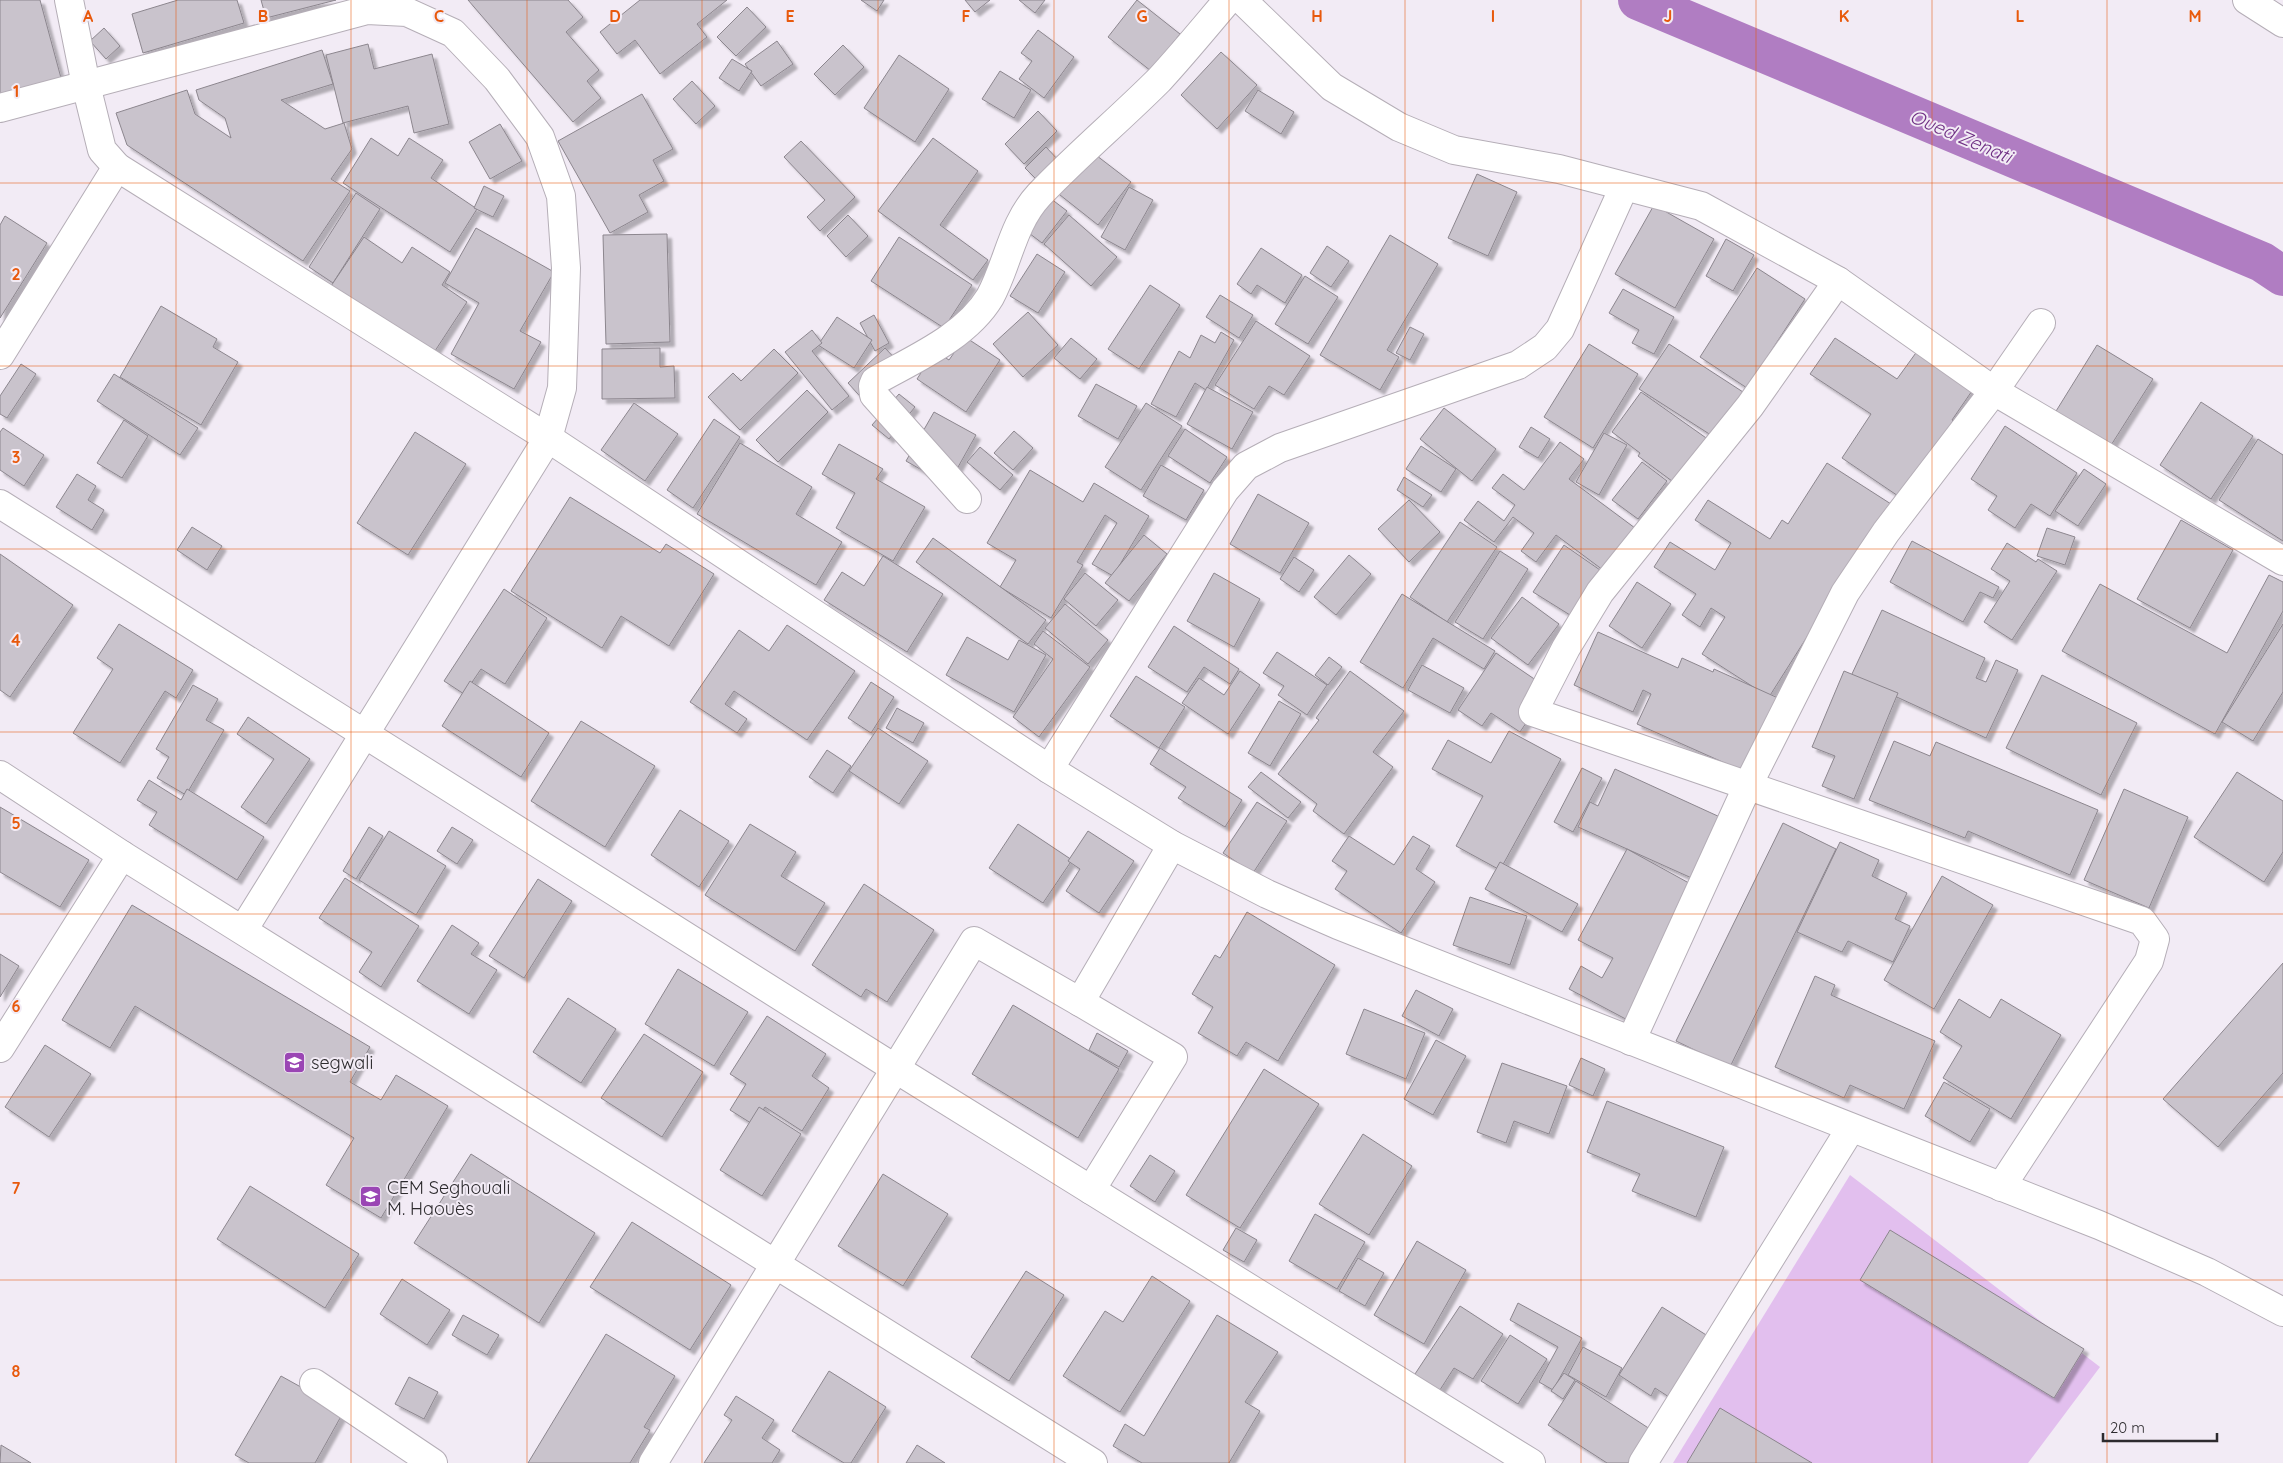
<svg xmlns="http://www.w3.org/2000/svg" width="2283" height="1463" viewBox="0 0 2283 1463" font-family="Quicksand,sans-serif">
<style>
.green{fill:#e2bfee}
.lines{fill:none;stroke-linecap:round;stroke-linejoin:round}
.canal{stroke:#b07dc2;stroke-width:40}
.building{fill:#c9c3cc;stroke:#8c868e;filter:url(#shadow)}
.minor-casing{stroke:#b5aeb7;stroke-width:30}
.minor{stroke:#fff;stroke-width:28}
.grid{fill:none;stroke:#e8590c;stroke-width:1;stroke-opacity:0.55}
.labels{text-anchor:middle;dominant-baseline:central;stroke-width:4;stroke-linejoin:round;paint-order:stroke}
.poi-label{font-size:18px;fill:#2d2b2e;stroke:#f2ebf5;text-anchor:start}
.water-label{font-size:19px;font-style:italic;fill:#6f3084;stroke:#f2ebf5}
.grid-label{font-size:16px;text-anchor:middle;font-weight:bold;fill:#e8590c;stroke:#f2ebf5;stroke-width:4;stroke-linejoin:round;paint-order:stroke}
</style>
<defs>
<filter id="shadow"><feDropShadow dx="4.5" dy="4.5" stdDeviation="1" flood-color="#0004"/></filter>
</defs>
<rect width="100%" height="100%" fill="#f2ebf5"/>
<polygon class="green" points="1850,1175 2100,1367 2028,1463 1673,1463"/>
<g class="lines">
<polyline class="canal" points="1638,0 2262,262 2283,276"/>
</g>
<g class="building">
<polygon points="0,0 40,0 61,78 0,95"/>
<polygon points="178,0 237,0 244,23 143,53 132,14"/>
<polygon points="261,0 336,0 266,18"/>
<polygon points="468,0 568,0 583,17 566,32 599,70 587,81 601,98 573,122"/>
<polygon points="640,0 727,0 697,24 707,37 660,74 635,40 617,54 600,32"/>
<polygon points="861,0 884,0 877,11"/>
<polygon points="965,0 990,0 975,12"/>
<polygon points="1019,0 1045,0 1035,13"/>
<polygon points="1137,0 1180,34 1151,71 1108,37"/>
<polygon points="747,7 766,27 736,56 717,37"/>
<polygon points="104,28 120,46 106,59 90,41"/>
<polygon points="1038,30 1074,57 1044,98 1019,79 1032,61 1021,53"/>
<polygon points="777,41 793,64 761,86 745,64"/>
<polygon points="368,44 374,69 432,54 449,124 414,133 408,106 343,123 326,55"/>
<polygon points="843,45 864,67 835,95 814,74"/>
<polygon points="322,50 333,84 281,100 325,129 344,123 352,149 331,179 350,191 303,261 127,145 116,113 187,90 195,114 231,138 225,118 199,100 196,90"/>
<polygon points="1221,52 1257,85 1217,129 1181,95"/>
<polygon points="899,55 949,89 915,142 864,108"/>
<polygon points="732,59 752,71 739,91 719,78"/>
<polygon points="1000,71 1031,90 1014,118 982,99"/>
<polygon points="692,81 715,106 696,124 673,99"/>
<polygon points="1258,90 1294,112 1281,134 1245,111"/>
<polygon points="642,94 673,149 653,160 664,181 639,195 648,212 610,233 558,141"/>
<polygon points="1038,111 1057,131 1024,164 1005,144"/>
<polygon points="500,124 522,161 490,179 469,142"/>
<polygon points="371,138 398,156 409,138 443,160 431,178 477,209 450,252 343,183"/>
<polygon points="933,138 978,171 940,225 988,260 973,280 878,211"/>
<polygon points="801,141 855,197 820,231 807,217 825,200 784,157"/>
<polygon points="1046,147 1060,162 1040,183 1025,168"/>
<polygon points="1088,149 1131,182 1098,225 1055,191"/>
<polygon points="1477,174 1517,192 1488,256 1448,238"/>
<polygon points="484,186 504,196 493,217 474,208"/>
<polygon points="1129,187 1153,200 1125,250 1101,237"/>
<polygon points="356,193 380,209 333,283 309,267"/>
<polygon points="1046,195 1067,211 1042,243 1021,227"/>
<polygon points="1654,205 1714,239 1675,308 1615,274"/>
<polygon points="848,215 868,236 846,257 827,236"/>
<polygon points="1069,215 1117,257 1091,286 1044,244"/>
<polygon points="5,216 47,243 0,318 0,225"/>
<polygon points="476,228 554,272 520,331 541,342 514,389 451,354 479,303 445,283"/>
<polygon points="667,234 670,342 606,344 603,235"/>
<polygon points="1390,235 1438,264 1387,350 1399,357 1380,390 1320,355"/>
<polygon points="364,237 402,263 412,247 450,272 442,285 467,302 433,354 331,286"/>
<polygon points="899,237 972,285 944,328 871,281"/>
<polygon points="1726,239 1754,255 1733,291 1706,276"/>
<polygon points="1327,246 1349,261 1331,287 1310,273"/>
<polygon points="1261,248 1302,275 1285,303 1257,285 1251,294 1237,284"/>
<polygon points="1037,254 1065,272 1038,313 1010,296"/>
<polygon points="1757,268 1805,299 1747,388 1700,357"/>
<polygon points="1305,276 1338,297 1308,344 1275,324"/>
<polygon points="1150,285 1180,305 1139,369 1108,349"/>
<polygon points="1623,289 1674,317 1654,354 1632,343 1639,330 1609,313"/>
<polygon points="1220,295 1253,315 1239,338 1206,317"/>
<polygon points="161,306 217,339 213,347 238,362 201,425 120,377"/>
<polygon points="1028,312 1058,345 1023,377 993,344"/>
<polygon points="874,315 889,343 875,351 860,323"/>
<polygon points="837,317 872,340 854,368 818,345"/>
<polygon points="1256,321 1310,356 1284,395 1269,386 1254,409 1215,385"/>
<polygon points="1410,327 1424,334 1410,360 1396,353"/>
<polygon points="812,330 822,343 812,351 849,396 832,410 785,352"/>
<polygon points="1221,332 1234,340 1206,390 1195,383 1176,417 1151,404 1179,351 1190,358 1201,335 1215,343"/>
<polygon points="965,337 1000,360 966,412 917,379 935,351 949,360"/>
<polygon points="1071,338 1097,359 1080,379 1054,358"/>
<polygon points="1835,338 1897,379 1918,350 1974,388 1952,420 1955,423 1904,500 1842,458 1871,414 1810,374"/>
<polygon points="1589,344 1638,374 1593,448 1544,417"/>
<polygon points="1669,344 1743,392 1714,437 1639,389"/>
<polygon points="2097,345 2153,379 2108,450 2053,416"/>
<polygon points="660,348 660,367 674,366 675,398 602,399 602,349"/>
<polygon points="885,348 903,367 866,403 848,383"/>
<polygon points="774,349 798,373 740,430 708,397 733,373 741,381"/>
<polygon points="21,364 36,374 7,418 0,414 0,396"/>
<polygon points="114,374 198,428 180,455 97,401"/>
<polygon points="1096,384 1137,406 1118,439 1078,416"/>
<polygon points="1207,387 1253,412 1232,449 1187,424"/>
<polygon points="807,390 828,412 778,462 756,440"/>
<polygon points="1641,392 1709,440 1676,484 1638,456 1640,453 1612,432"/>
<polygon points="899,394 915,407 889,439 872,425"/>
<polygon points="2201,402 2253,436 2211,499 2160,465"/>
<polygon points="634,403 678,434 645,481 601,450"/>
<polygon points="1146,403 1182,426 1141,490 1105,467"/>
<polygon points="1444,408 1496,449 1472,481 1420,439"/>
<polygon points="934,412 976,435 948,485 906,461"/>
<polygon points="714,419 740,437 693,508 667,490"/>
<polygon points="124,420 148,436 122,478 97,463"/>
<polygon points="2005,426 2077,473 2050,516 2031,504 2015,528 1988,510 1997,496 1971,479"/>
<polygon points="1531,427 1550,439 1538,458 1519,447"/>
<polygon points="3,428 44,455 24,486 0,470 0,432"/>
<polygon points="1185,429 1227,457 1210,483 1168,456"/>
<polygon points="1014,431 1033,448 1013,470 994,453"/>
<polygon points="415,432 466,464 408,555 357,523"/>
<polygon points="1604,433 1627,445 1599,495 1576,482"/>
<polygon points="2258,439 2283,455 2283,541 2219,500"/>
<polygon points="1560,442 1584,459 1569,479 1639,531 1607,573 1556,535 1536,562 1521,551 1534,533 1513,517 1494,542 1464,520 1478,501 1504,521 1515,505 1492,488 1503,474 1524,490"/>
<polygon points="740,443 812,487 796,514 842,542 816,585 697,514"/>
<polygon points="839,444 883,469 876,479 925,507 893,561 836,528 855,493 822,474"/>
<polygon points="1421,446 1456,469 1441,492 1406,469"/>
<polygon points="980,447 1013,475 1000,490 967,462"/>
<polygon points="1642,462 1667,481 1638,519 1612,500"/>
<polygon points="1827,463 1891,504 1769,697 1702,654 1725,617 1711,608 1700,627 1682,615 1696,594 1654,567 1670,542 1715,570 1731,543 1695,520 1708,500 1770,539 1782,520 1788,524"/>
<polygon points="1161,465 1204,490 1186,520 1143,496"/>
<polygon points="2084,469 2106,484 2078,526 2055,511"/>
<polygon points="1030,470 1083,502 1094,483 1149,516 1113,576 1092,564 1117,523 1105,515 1077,562 1083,565 1051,618 1000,587 1016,560 987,543"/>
<polygon points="77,474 96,486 88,500 104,510 92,530 56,507"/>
<polygon points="1404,477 1432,495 1423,507 1397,490"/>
<polygon points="1258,494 1309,523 1280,573 1230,544"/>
<polygon points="570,497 660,553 666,544 714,574 669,646 621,616 602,648 511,591"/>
<polygon points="1409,500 1440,532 1409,562 1378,529"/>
<polygon points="2181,520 2233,550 2190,628 2137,599"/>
<polygon points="1460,522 1497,547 1447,622 1410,597"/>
<polygon points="192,527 222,546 207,570 177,550"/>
<polygon points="2047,528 2075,537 2065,565 2037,556"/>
<polygon points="1144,535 1167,554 1129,601 1105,583"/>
<polygon points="933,538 1046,620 1028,644 916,562"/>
<polygon points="1912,541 1999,587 1993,598 1980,592 1963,622 1890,582"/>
<polygon points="2007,543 2036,562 2038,559 2057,571 2012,640 1984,622 2010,581 1991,569"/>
<polygon points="1564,545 1600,570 1570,615 1533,592"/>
<polygon points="1500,551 1528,569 1483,639 1455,622"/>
<polygon points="0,554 73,605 10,697 0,690"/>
<polygon points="1349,555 1371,574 1336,615 1314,597"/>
<polygon points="883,556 943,594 907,652 824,600 842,572 864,586"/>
<polygon points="1294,557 1314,570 1299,592 1280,579"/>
<polygon points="1085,573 1118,600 1096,626 1064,599"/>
<polygon points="1214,573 1260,599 1234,647 1187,621"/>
<polygon points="2269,575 2283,582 2283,611 2215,734 2062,651 2100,584 2227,653"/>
<polygon points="1637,582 1671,604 1642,648 1609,626"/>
<polygon points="504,589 547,618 505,684 481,669 464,694 444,681"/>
<polygon points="1402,594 1495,651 1484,669 1433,638 1403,688 1360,662"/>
<polygon points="1522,597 1559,624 1528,665 1491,638"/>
<polygon points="1065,604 1108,640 1088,664 1045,628"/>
<polygon points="1882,610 1985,658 1976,678 1986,682 1996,660 2018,670 1986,738 1851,676"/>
<polygon points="119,624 193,670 176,698 165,691 120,763 73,733 113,669 97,658"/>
<polygon points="2283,624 2283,692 2253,741 2222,722"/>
<polygon points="787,625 855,671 807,740 734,691 725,704 747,719 737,733 690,702 739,630 769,651"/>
<polygon points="1174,626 1239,669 1230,684 1204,667 1187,692 1148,667"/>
<polygon points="1043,631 1090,667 1039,737 1013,717 1053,659 1034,644"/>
<polygon points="1598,632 1678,668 1682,658 1713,672 1714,669 1778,698 1745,772 1637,724 1651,694 1643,690 1633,712 1574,685"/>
<polygon points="967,637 1008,660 1019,640 1046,655 1014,712 946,675"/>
<polygon points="1277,652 1327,685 1307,715 1278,695 1284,686 1263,673"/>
<polygon points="1496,653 1549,689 1520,732 1491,713 1482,726 1458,710"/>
<polygon points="1329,657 1342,667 1328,685 1315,675"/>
<polygon points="1422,665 1464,688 1450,713 1408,690"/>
<polygon points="1240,671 1260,685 1228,734 1182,703 1199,678 1224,695"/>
<polygon points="1350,671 1404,711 1373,752 1393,767 1344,834 1313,811 1317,804 1278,774 1319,720 1316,718"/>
<polygon points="1844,671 1898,693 1854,799 1822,786 1835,756 1812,747"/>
<polygon points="2042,675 2137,723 2101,795 2006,748"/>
<polygon points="1136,676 1185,707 1159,748 1110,716"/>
<polygon points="470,681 549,733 521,777 442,726"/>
<polygon points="871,682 894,697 871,733 848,718"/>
<polygon points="193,685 218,699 206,720 224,730 186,795 157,778 169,757 156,749"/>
<polygon points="1279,701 1301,714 1270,766 1248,753"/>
<polygon points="897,708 924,723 913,743 886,728"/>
<polygon points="248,717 310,759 266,824 241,807 274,759 237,734"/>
<polygon points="581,721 655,766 605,847 531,801"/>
<polygon points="878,728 928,761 899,804 849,771"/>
<polygon points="1509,731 1561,759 1500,870 1456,846 1483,796 1432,769 1448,740 1491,763"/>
<polygon points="1894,741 1930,756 1936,742 2098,810 2070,875 1968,831 1965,838 1869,800"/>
<polygon points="1160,748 1242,800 1225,827 1178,798 1186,787 1150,764"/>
<polygon points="827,750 851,766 833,793 809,777"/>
<polygon points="1582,768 1602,778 1573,832 1554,822"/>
<polygon points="1615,769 1733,823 1705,884 1578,827 1590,802 1598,806"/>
<polygon points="1261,772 1301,802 1288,818 1248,787"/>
<polygon points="2237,772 2283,801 2283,852 2264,882 2194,837"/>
<polygon points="149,780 181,800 187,789 264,837 237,880 149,825 157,812 137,800"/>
<polygon points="2124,789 2188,817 2149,908 2084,880"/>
<polygon points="1257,802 1287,821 1253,873 1223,853"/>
<polygon points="0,807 89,860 60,907 0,872"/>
<polygon points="680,810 729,841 699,887 651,855"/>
<polygon points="1783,823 1836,849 1730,1067 1676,1041"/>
<polygon points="750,824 796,852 781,876 825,903 795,951 705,895"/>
<polygon points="1018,824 1072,860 1043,903 989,868"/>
<polygon points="369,827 383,836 356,879 343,871"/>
<polygon points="452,827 473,840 457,864 437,851"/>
<polygon points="389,831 446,866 416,915 359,880"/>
<polygon points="1088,831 1134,861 1099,913 1066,891 1080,869 1068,861"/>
<polygon points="1349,836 1394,865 1413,836 1430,846 1416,869 1435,882 1401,933 1335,889 1347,871 1332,861"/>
<polygon points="1840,842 1879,860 1872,876 1907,893 1895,919 1910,926 1893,962 1848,941 1842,952 1797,932"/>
<polygon points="1627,849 1698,888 1637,1025 1569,989 1581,966 1602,978 1613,958 1578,940"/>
<polygon points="1500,862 1578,904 1562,932 1485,889"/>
<polygon points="1942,876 1993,905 1934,1009 1884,980"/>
<polygon points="345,878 419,926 381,987 359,972 372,952 319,918"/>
<polygon points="538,879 572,901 524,978 489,956"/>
<polygon points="864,884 934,930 887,1002 866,989 861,997 812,965"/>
<polygon points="1470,897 1527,916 1510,965 1453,945"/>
<polygon points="132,905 370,1047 350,1082 381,1100 396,1075 448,1106 381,1218 326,1185 354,1138 135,1006 110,1048 62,1020"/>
<polygon points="1247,912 1335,965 1278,1061 1246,1042 1237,1056 1198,1033 1213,1007 1192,994 1215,955 1220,958"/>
<polygon points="452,925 479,943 471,954 497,970 469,1014 417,981"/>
<polygon points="0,954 19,966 0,997"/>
<polygon points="2283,963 2283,1073 2218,1147 2163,1099"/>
<polygon points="678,969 748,1012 714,1066 645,1024"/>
<polygon points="1815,976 1835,985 1831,995 1935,1041 1904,1109 1850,1085 1844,1098 1775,1067"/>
<polygon points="1416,990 1453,1009 1439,1036 1402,1016"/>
<polygon points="568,998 616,1029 581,1083 533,1052"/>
<polygon points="1959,999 1990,1018 2001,999 2061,1035 2011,1119 1943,1078 1962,1046 1940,1032"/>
<polygon points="1013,1005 1119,1069 1078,1138 972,1074"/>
<polygon points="1364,1009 1425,1033 1406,1079 1346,1054"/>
<polygon points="767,1016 826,1054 812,1076 829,1088 802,1131 765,1107 754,1125 730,1110 746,1084 730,1074"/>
<polygon points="1097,1033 1128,1051 1119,1067 1089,1050"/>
<polygon points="644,1034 703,1072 662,1137 601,1098"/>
<polygon points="1436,1040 1466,1056 1433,1115 1404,1099"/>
<polygon points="45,1045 91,1074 49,1137 5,1107"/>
<polygon points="1581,1058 1605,1069 1593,1096 1569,1085"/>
<polygon points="1502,1063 1567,1086 1549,1134 1514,1121 1506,1143 1477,1132"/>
<polygon points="1264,1069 1319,1104 1240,1228 1186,1195"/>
<polygon points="1944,1082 1990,1109 1970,1142 1925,1116"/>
<polygon points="1607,1101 1724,1147 1696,1217 1632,1191 1640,1174 1587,1152"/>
<polygon points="759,1107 801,1134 762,1196 720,1170"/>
<polygon points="1363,1134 1412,1166 1369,1235 1319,1204"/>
<polygon points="471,1154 595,1233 539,1323 414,1243"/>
<polygon points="1150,1155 1175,1171 1155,1202 1130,1186"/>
<polygon points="883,1174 948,1214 903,1286 838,1246"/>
<polygon points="250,1186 359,1254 325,1308 217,1239"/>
<polygon points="1315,1214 1365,1242 1337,1289 1289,1261"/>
<polygon points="632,1222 731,1285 690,1350 590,1287"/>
<polygon points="1236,1228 1257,1240 1244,1262 1223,1250"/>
<polygon points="1890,1230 2084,1349 2054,1398 1860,1280"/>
<polygon points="1417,1241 1466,1270 1424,1344 1374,1315"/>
<polygon points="1358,1258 1384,1273 1365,1306 1339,1291"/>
<polygon points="1026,1271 1064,1295 1009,1381 971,1357"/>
<polygon points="1152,1276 1190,1301 1120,1412 1063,1376 1105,1311 1123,1322"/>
<polygon points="402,1279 450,1310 427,1345 380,1314"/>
<polygon points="1518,1303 1582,1338 1553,1390 1539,1382 1558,1347 1510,1320"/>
<polygon points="1460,1306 1503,1334 1473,1379 1454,1368 1438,1393 1413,1377"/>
<polygon points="1662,1307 1722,1345 1683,1406 1655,1388 1651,1396 1619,1375"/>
<polygon points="463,1315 499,1335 487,1355 452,1335"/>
<polygon points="1217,1315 1278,1352 1245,1402 1260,1411 1229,1463 1142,1463 1113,1446 1125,1424 1144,1436"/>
<polygon points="606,1334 675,1376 644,1427 650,1430 630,1463 528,1463"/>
<polygon points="1510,1335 1547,1359 1518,1404 1481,1381"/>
<polygon points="1583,1347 1622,1368 1606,1397 1568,1375"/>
<polygon points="829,1371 886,1407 851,1463 844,1463 792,1431"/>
<polygon points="1564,1373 1575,1380 1563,1399 1551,1391"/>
<polygon points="281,1376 344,1411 315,1463 249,1463 235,1455"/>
<polygon points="409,1377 438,1392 424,1419 395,1404"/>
<polygon points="1576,1381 1653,1431 1632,1463 1607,1463 1548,1425"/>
<polygon points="736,1396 774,1420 762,1438 780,1450 772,1463 704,1463 732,1420 724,1415"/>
<polygon points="1720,1408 1812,1463 1687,1463"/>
<polygon points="1,1445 31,1463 0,1463"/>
<polygon points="917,1445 945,1463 906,1463"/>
</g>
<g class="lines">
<defs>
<g id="minor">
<polyline points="69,0 86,85 102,150 117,167 548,438 1049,769 1172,845 1267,894 1338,925 2099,1225 2207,1272 2283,1312"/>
<polyline points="1242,0 1332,87 1399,127 1454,150 1559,169 1701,206 1838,281 1994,391 2283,561"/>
<polyline points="2247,0 2283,23"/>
<polyline points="0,108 367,10 407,12 453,33 497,79 540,137 561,196 566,268 562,388 548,438 243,930"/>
<polyline points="1838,281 1750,406 1600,592 1566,648 1533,712 2142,921 2155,939 2149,961 2001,1187"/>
<polyline points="0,355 117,167"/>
<path d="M967,499L874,395L873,386L875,381C914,359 966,337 990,297C1008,264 1012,224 1039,195C1077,155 1120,119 1159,80C1183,54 1205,27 1228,0"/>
<polyline points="0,504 896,1069 1531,1463"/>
<polyline points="1049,769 1225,490 1246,466 1280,448 1518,365 1545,347 1560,329 1624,187"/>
<polyline points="0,775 122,855 1093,1463"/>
<polyline points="1080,1002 1173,1057 1091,1190"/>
<polyline points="1631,1041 1748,785 1845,593 1886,532 1994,391 2041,323"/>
<polyline points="0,1048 122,855"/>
<polyline points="314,1383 433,1463"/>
<polyline points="653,1463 974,941 1080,1002 1172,845"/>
<polyline points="1643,1463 1851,1128"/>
</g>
</defs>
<use href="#minor" class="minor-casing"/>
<use href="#minor" class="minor"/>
</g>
<path class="grid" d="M176,0V1463M351,0V1463M527,0V1463M702,0V1463M878,0V1463M1054,0V1463M1229,0V1463M1405,0V1463M1581,0V1463M1756,0V1463M1932,0V1463M2107,0V1463M0,183H2283M0,366H2283M0,549H2283M0,732H2283M0,914H2283M0,1097H2283M0,1280H2283"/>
<defs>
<symbol id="school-square" viewBox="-11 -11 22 22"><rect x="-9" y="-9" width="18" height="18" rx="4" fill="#9a46b4" stroke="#f2ebf5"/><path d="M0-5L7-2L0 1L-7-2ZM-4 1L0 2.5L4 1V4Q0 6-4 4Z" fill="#fff"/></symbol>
</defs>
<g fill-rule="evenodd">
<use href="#school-square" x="282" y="1050" width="25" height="25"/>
<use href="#school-square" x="358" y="1184" width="25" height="25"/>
</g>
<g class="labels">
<g class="poi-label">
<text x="311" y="1062">segwali</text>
<text x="387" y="1187">CEM Seghouali<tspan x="387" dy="21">M. Haouès</tspan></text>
</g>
<g class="water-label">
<text transform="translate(1961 136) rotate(23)">Oued Zenati</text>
</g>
</g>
<g class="grid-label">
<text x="88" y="22">A</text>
<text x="263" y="22">B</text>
<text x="439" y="22">C</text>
<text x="615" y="22">D</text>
<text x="790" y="22">E</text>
<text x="966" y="22">F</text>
<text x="1142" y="22">G</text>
<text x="1317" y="22">H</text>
<text x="1493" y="22">I</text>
<text x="1668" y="22">J</text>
<text x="1844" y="22">K</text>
<text x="2020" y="22">L</text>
<text x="2195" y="22">M</text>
<text x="16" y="97">1</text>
<text x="16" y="280">2</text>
<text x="16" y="463">3</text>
<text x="16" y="646">4</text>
<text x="16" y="829">5</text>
<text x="16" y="1012">6</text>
<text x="16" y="1194">7</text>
<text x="16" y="1377">8</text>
</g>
<path d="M2103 1433v8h114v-8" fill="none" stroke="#2d2b2e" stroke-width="2.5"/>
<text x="2110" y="1433" font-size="15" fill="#2d2b2e" stroke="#f2ebf5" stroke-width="4" paint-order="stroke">20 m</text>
</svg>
